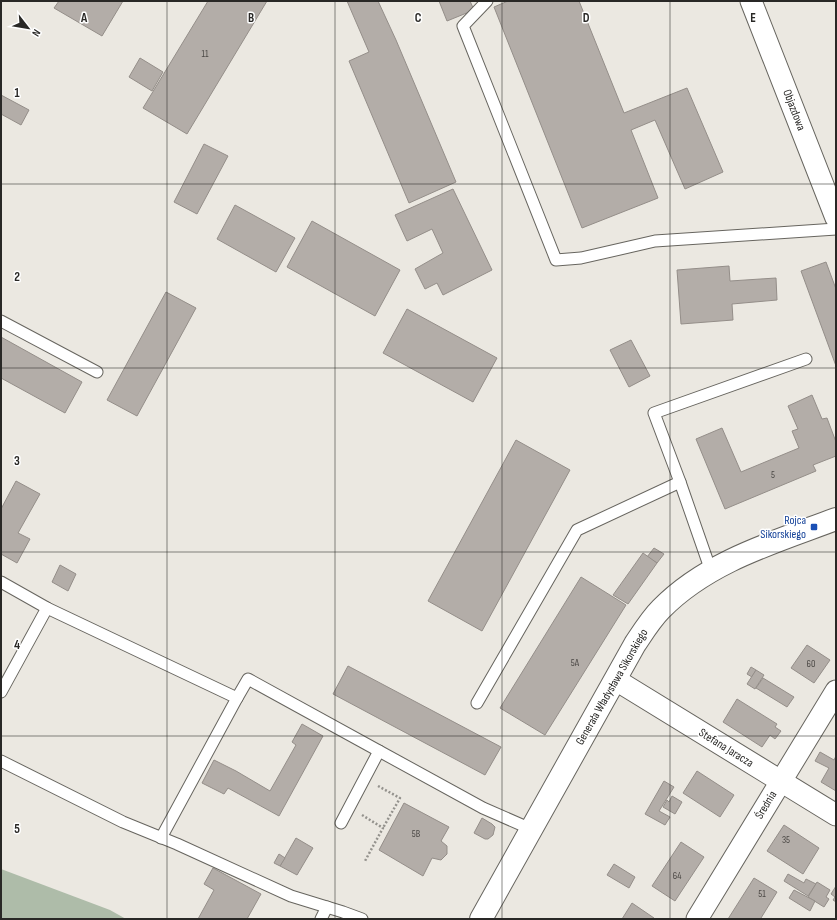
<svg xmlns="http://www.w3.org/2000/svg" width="837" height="920" viewBox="0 0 837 920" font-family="'Sofia Sans Condensed',sans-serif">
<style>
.green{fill:#aebca9}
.building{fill:#b3ada8;stroke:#948e89}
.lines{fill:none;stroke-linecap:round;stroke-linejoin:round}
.service-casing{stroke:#67655f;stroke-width:13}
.minor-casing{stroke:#67655f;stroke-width:23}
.tertiary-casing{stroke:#67655f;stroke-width:24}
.path{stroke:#94928d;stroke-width:2.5;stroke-dasharray:2 2;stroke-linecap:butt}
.service{stroke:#fff;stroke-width:11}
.minor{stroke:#fff;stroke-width:21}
.tertiary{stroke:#fff;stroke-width:22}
.grid{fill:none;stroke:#292826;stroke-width:1;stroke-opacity:0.55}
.transit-dot{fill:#1a4fb4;stroke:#fff;stroke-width:1.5}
.labels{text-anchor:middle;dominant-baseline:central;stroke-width:3;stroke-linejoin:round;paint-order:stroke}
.number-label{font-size:10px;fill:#4c4946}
.street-label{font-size:12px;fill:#292826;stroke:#fff}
.transit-label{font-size:12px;fill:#164399;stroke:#fff;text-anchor:end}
.grid-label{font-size:13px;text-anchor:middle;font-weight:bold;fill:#292826;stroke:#fff;stroke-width:3;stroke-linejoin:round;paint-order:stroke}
</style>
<rect width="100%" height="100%" fill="#ebe8e1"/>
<polygon class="green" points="1,869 110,910 126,919 1,919"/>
<g class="building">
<polygon points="59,1 123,1 102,36 54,8"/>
<polygon points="208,1 267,1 187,134 143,108"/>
<polygon points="347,1 378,1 396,40 456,182 409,203 349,61 369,52"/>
<polygon points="439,1 470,1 474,10 447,21"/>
<polygon points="508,1 579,1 624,113 687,88 723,172 685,189 655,120 631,130 658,198 582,228 494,7"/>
<polygon points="140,58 163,72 152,91 129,77"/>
<polygon points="1,95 29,110 21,125 1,114"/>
<polygon points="204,144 228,156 197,214 174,202"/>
<polygon points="453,189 492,270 443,295 437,283 425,289 415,269 443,253 432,229 407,241 395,215"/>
<polygon points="235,205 295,238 276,272 217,239"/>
<polygon points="312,221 400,270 375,316 287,267"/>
<polygon points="826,262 836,289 836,366 801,271"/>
<polygon points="729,266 730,281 776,278 777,300 732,304 733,320 681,324 677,270"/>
<polygon points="166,292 196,308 137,416 107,400"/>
<polygon points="407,309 497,358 473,402 383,353"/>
<polygon points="1,337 82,382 65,413 1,378"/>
<polygon points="631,340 650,376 629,387 610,350"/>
<polygon points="812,395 822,419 827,418 836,442 836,456 813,465 816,471 725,509 696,439 722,428 741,472 799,448 792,431 798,429 788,406"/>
<polygon points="516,440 570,470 482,631 428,601"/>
<polygon points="16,481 40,494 18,533 30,539 17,563 1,554 1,509"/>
<polygon points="654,548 664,554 657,563 647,557"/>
<polygon points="643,553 657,563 628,604 613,595"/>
<polygon points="60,565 76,574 68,591 52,582"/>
<polygon points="581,577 626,605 545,735 500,708"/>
<polygon points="807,645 830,660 814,683 791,668"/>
<polygon points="348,666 501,747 485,775 333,694"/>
<polygon points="751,667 756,670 752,677 747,674"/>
<polygon points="756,670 764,675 755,689 747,684"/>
<polygon points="763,678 794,697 787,707 756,688"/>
<polygon points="737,699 777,724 775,727 781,731 775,739 770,735 762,747 723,722"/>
<polygon points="302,724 323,736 279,816 228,788 224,794 202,783 214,760 236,771 270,791 296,745 292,742"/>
<polygon points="820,752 834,760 836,756 836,791 821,782 829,768 815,761"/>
<polygon points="697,771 734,795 720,817 683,793"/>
<polygon points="664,781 674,787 659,811 670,817 665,825 645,814"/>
<polygon points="672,796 682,802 675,814 663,807 667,800 669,802"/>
<polygon points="404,803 449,827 441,841 447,846 447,854 441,860 432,858 423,876 379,850"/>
<polygon points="482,818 492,824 495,827 493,835 488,839 485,839 474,833"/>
<polygon points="784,825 819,848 803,874 767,851"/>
<polygon points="296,838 313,848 297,875 280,866"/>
<polygon points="681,842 704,857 675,901 652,886"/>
<polygon points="279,854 285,858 280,866 274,863"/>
<polygon points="614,864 635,877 629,888 607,875"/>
<polygon points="213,868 261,894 247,919 198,919 214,890 204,884"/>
<polygon points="788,874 804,883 806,879 816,884 808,896 784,881"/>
<polygon points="754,878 777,892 761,918 762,919 728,919"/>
<polygon points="817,882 830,890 826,897 829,899 824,907 808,897"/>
<polygon points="836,886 836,902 833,900 835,897 831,894"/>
<polygon points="794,890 815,901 810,911 789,898"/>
<polygon points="632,903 654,918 653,919 622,919"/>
</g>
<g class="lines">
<defs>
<g id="service">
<polyline points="487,1 463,26 556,260 581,258 655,241 836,229"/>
<polyline points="1,321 97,372"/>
<polyline points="711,571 680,482 654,413 806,359"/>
<polyline points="1,582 47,608 237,698 161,838"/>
<polyline points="1,692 47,608"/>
<polyline points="237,698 248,679 379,751 341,823"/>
<polyline points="477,703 577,530 680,482"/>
<polyline points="379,751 483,808 531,829"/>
<polyline points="1,761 123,822 177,844 291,896 343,912 362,919"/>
<polyline points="321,919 327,907"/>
</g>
<g id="minor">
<polyline points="751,1 836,218"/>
<polyline points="616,680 836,815"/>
<polyline points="697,919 836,691"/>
</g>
<path id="tertiary" d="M481,919L635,644C643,632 651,619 661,609C708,561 775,542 836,519"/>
</defs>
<use href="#service" class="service-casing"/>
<use href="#minor" class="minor-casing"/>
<use href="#tertiary" class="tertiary-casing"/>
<g class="path">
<polyline points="378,786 400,798 383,828"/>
<polyline points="362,815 383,828 365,861"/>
</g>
<use href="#service" class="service"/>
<use href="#minor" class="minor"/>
<use href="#tertiary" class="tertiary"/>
</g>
<path class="grid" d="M167,1V919M335,1V919M502,1V919M670,1V919M1,184H836M1,368H836M1,552H836M1,736H836"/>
<rect class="transit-dot" x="810" y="523" width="8" height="8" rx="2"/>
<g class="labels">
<g class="number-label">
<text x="205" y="54">11</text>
<text x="773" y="475">5</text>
<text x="575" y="663">5A</text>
<text x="811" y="664">60</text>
<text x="416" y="834">5B</text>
<text x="786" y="840">35</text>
<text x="677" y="876">64</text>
<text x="762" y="894">51</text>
</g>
<g class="street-label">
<text transform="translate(794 110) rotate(69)">Objazdowa</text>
<text transform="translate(612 687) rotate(-60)">Generała Władysława Sikorskiego</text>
<text transform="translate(726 748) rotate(32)">Stefana Jaracza</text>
<text transform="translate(766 805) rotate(-59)">Średnia</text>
</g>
<g class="transit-label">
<text x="806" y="520">Rojca<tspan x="806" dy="14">Sikorskiego</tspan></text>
</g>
</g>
<g class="grid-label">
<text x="84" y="22">A</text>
<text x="251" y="22">B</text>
<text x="418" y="22">C</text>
<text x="586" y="22">D</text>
<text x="753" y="22">E</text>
<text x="17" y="97">1</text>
<text x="17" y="281">2</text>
<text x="17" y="465">3</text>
<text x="17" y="649">4</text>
<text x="17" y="833">5</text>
</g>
<rect width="837" height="920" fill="none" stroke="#292826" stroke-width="4"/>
<g transform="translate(28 28) rotate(121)" stroke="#ffffff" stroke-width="3" paint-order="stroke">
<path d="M0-3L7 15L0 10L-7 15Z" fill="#292826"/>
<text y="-6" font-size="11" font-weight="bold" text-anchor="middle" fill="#292826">N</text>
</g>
</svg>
